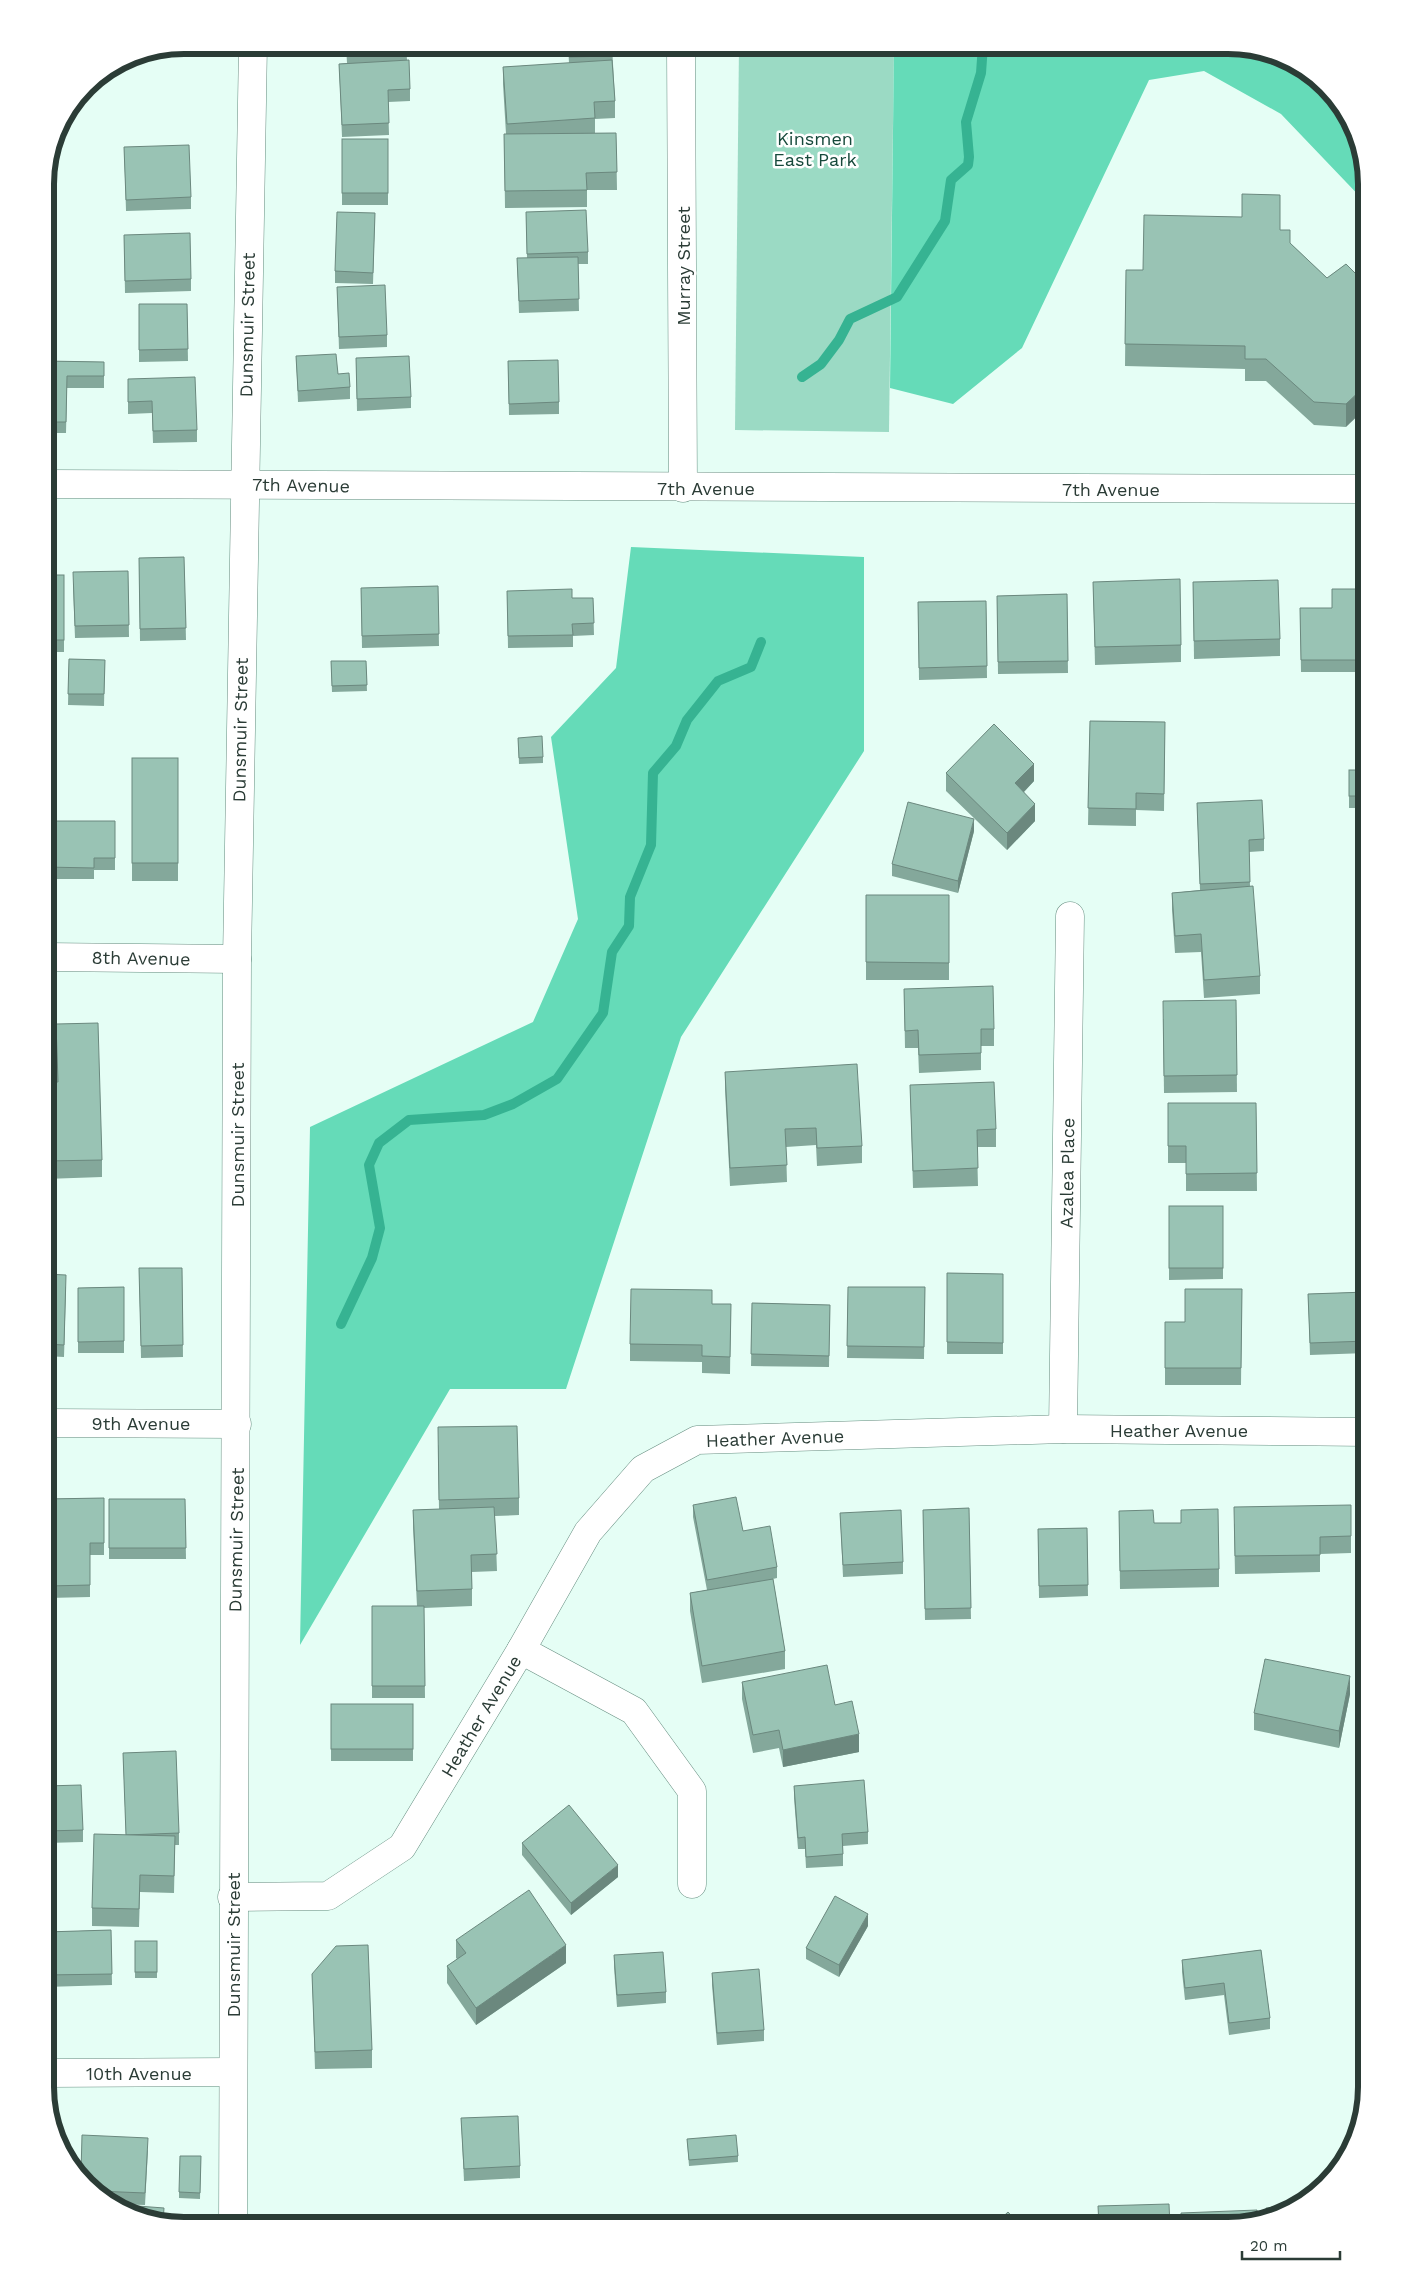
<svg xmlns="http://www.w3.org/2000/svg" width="1412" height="2271" viewBox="0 0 1412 2271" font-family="'Work Sans',sans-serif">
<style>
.green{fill:#9bdac4}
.forest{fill:#65dbb8}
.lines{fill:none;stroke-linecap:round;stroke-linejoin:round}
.stream{stroke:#36b392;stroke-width:10}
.minor-casing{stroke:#668e80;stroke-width:29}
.minor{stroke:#fff;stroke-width:28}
.wall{fill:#84a89b}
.shaded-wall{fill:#6b887e}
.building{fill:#99c3b4;stroke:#6b887e}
.labels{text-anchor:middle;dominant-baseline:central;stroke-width:5;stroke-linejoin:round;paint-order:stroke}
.park-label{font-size:18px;fill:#16493b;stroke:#fff}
.street-label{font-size:18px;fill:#2b3c36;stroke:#fff}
.rim{fill:none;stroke:#2b3c36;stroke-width:6}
</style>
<rect width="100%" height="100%" fill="#e5fef5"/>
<polygon class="green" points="739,45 894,45 889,432 735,430"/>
<g class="forest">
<polygon points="894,45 1237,45 1305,69 1353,122 1367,184 1367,204 1281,114 1204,71 1149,80 1022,348 953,404 890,388"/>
<polygon points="631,547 864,557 864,751 681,1037 566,1389 450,1389 300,1645 310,1127 533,1022 578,919 551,737 616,668"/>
</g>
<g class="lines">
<g class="stream">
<polyline points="802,377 821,364 839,340 850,319 897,297 945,221 951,180 968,165 969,157 966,122 981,73 983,45"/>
<polyline points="341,1324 372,1258 380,1228 369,1165 379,1143 409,1120 484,1115 513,1104 557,1079 603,1013 612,952 629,926 630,897 651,845 653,773 676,746 687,720 718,681 751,667 761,642"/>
</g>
<defs>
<g id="minor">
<polyline points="681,45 683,488"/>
<polyline points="45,484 1367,489"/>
<polyline points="45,957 237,959"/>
<polyline points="45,1423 237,1424"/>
<polyline points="1063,1429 1070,916"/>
<polyline points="521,1650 634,1711 692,1791 692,1884"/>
<polyline points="232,1897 328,1896 402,1847 521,1650 588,1532 643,1469 697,1440 1063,1429 1367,1432"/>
<polyline points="45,2073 233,2072"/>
<polyline points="233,2226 237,959 253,45"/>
</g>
</defs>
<use href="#minor" class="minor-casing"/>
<use href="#minor" class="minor"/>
</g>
<g class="wall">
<polygon points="346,45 406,45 407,60 410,89 410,101 388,102 389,135 342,137 339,64 347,63"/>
<polygon points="568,45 612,45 615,101 615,118 595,119 595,133 616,133 617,190 587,190 587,207 505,208 504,134 506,134 503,84 503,67 569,63"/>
<polygon points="144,53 144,63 119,64 131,55"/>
<rect x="342" y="139" width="46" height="66"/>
<polygon points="124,147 191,197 191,209 126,211"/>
<polygon points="526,212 588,252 588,264 578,264 579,311 519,313 517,258 527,258"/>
<polygon points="375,213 373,284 335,283 335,271"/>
<polygon points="1280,230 1290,243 1327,278 1346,264 1346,427 1314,425 1266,381 1245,381 1245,369 1125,366 1126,270 1143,270"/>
<polygon points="124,235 191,279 191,291 125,293"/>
<polygon points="337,287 387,335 387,347 339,349"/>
<polygon points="139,304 187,304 188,361 139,362"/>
<polygon points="296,356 338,374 350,387 350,399 298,402"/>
<polygon points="356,358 411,397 411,408 357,411"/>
<polygon points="45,361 104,362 104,388 67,388 66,433 45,433"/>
<polygon points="508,361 559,402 559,414 509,415"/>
<polygon points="128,379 197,430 197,442 153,443 152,413 128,414"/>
<polygon points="184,557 186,640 140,641 139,558"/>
<polygon points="128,571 129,637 75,638 73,584"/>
<rect x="45" y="575" width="19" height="77"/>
<polygon points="1093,582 1181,645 1181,662 1095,665"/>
<polygon points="1193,582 1280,639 1280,656 1194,659"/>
<polygon points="438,586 439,646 362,648 361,588"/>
<polygon points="507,591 572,598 593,598 594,635 573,636 573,647 508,648"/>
<polygon points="1067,594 1068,673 998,674 997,596"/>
<polygon points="986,601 987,678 919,680 918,602"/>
<polygon points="1363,603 1367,603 1367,672 1301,672 1300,608 1332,608"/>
<polygon points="69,659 105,660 104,706 68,705"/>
<polygon points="331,661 366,661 367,691 332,692"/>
<polygon points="1090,721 1165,722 1164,811 1136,810 1136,826 1088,825"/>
<polygon points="518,738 543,757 543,763 519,764"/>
<rect x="132" y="758" width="46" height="123"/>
<rect x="1349" y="770" width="18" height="38"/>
<polygon points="946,773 1034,781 1024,792 1035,821 1007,850 946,791"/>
<polygon points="1197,803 1264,839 1264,851 1249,852 1250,886 1260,976 1260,994 1204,998 1201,952 1175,953 1172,910 1172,893 1200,890"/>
<polygon points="45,821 115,821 115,870 94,870 94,879 45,879"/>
<polygon points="974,831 958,893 892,876 892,864"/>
<rect x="866" y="895" width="83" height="85"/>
<polygon points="904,989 994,1029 994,1046 981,1046 981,1070 919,1073 918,1048 905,1048"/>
<polygon points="1236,1000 1237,1092 1164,1093 1163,1019"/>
<polygon points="56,1024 102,1160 102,1177 45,1179 45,1082 57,1082"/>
<polygon points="1360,1047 1367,1047 1367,1127 1359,1127"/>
<polygon points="725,1072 862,1146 862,1163 817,1166 816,1145 786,1147 787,1182 730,1186 725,1089"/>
<polygon points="910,1085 996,1129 996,1147 977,1147 978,1186 913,1188"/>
<polygon points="1168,1103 1256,1103 1257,1191 1186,1191 1186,1163 1168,1163"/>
<polygon points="1169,1206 1223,1206 1223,1279 1169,1280"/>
<polygon points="139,1268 182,1268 183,1357 141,1358"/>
<polygon points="947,1273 1003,1274 1003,1354 947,1354"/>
<polygon points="45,1274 66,1287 64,1357 45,1356"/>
<polygon points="124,1287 124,1353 78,1353 78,1288"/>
<polygon points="848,1287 925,1287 924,1359 847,1358"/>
<polygon points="1242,1289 1241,1385 1165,1385 1165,1322 1185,1322"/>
<polygon points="1367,1292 1367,1353 1310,1355 1308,1294"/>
<polygon points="752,1303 830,1305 829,1367 751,1366"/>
<polygon points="712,1304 731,1304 730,1374 702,1373 702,1362 630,1361 630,1344"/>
<polygon points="438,1445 519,1498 519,1515 495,1516 497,1571 472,1572 472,1606 424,1608 425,1698 372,1698 372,1606 417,1606 413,1527 413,1510 439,1509"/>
<polygon points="104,1498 104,1555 90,1555 90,1597 48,1598 46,1499"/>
<polygon points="109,1499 185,1499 186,1559 109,1559"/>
<polygon points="693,1505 743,1531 777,1567 777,1578 773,1579 785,1651 785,1669 702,1683 690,1611 690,1593 707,1590 693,1517"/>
<polygon points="969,1508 971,1619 925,1620 923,1510"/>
<polygon points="1119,1511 1154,1523 1219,1569 1219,1587 1120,1589"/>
<polygon points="840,1513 903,1562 903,1574 843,1577"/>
<polygon points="1234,1524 1351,1536 1351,1553 1320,1554 1320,1572 1235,1574"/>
<polygon points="1087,1528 1088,1596 1039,1598 1038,1529"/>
<polygon points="742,1682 835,1705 859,1752 783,1767 779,1748 753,1753 742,1699"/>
<polygon points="1350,1694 1339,1748 1254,1730 1254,1713"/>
<rect x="331" y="1704" width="82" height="57"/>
<polygon points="123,1753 179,1833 179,1845 175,1845 174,1893 140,1892 139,1927 92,1926 92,1908 126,1835"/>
<polygon points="794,1786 868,1832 868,1844 843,1846 843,1866 806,1868 805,1849 798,1849 794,1798"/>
<polygon points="45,1819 83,1830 83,1842 46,1843"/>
<polygon points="522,1843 618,1877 571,1915 522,1855"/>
<polygon points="868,1926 839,1977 806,1959 806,1948"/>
<polygon points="111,1930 112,1985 45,1987 45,1932"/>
<polygon points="456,1940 566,1963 476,2025 447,1983 447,1966 457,1959 456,1958"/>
<rect x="135" y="1941" width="22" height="37"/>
<polygon points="1261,1950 1270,2018 1270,2029 1229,2035 1224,1995 1185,2000 1182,1972 1182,1960"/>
<polygon points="614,1955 666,1992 666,2003 617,2007 614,1967"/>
<polygon points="1358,1958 1367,1958 1367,2010 1359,2010"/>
<polygon points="712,1973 764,2030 764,2041 717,2045 712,1985"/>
<polygon points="312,1974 372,2050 372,2068 315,2069"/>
<polygon points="461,2118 520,2166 520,2178 464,2181"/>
<polygon points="687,2139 738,2156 738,2162 689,2166"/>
<polygon points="148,2150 145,2205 110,2204 107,2203 81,2173"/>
<polygon points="201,2156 200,2199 179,2198 179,2192"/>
</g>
<g class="shaded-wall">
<polygon points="1367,356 1367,378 1363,360"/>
<polygon points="1367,384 1367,407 1346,427 1346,404"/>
<polygon points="1034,764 1034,781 1015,801 1015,783"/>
<polygon points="1035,804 1035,821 1007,850 1007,833"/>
<polygon points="974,819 974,831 958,893 958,881"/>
<polygon points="1350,1676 1350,1694 1339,1748 1339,1731"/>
<polygon points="859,1734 859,1752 783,1767 783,1750"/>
<polygon points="618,1865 618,1877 571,1915 571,1903"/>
<polygon points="868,1914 868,1926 839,1977 839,1965"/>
<polygon points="566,1945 566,1963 476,2025 476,2008"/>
</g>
<g class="building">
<polygon points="346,45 406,45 407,54 347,55"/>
<polygon points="569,45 612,45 612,56 569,57"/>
<polygon points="409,60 410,89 388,90 389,123 342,125 339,64"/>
<polygon points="612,60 615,101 594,102 595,118 507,124 503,67"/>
<polygon points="616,133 617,172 586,173 587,190 505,191 504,134"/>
<rect x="342" y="139" width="46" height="54"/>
<polygon points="189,145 191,197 126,200 124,147"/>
<polygon points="1242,194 1280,195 1280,230 1290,230 1290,243 1327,278 1346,264 1367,285 1367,324 1364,327 1367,329 1367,356 1363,360 1367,364 1367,384 1346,404 1314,402 1266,359 1245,359 1245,346 1125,344 1126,270 1143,270 1144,215 1242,217"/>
<polygon points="586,210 588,252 527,254 526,212"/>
<polygon points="337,212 375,213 373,273 335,271"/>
<polygon points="190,233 191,279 125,281 124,235"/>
<polygon points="578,257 579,299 519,301 517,258"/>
<polygon points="385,285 387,335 339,337 337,287"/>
<polygon points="139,304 187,304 188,349 139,350"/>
<polygon points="336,354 338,374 349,373 350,387 298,391 296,356"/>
<polygon points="409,356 411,397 357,399 356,358"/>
<polygon points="558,360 559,402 509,404 508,361"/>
<polygon points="45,361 104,362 104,376 67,376 66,422 45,422"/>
<polygon points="195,377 197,430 153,431 152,401 128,402 128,379"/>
<polygon points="184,557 186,628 140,629 139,558"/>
<polygon points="128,571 129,625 75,626 73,572"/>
<rect x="45" y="575" width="19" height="65"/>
<polygon points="1180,579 1181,645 1095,647 1093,582"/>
<polygon points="1278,580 1280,639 1194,641 1193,582"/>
<polygon points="438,586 439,634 362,636 361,588"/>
<polygon points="572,589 572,598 593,598 594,623 572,624 573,635 508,636 507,591"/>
<polygon points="1332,589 1363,589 1363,603 1367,603 1367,660 1301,660 1300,608 1332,608"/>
<polygon points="1067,594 1068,661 998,662 997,596"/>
<polygon points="986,601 987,666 919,668 918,602"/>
<polygon points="69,659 105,660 104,694 68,694"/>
<polygon points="331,661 366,661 367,685 332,686"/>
<polygon points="1090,721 1165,722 1164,794 1136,793 1136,809 1088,808"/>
<polygon points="994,724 1034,764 1015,783 1035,804 1007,833 946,773"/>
<polygon points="542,736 543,757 519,758 518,738"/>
<rect x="132" y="758" width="46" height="105"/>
<rect x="1349" y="770" width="18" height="26"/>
<polygon points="1262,800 1264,839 1249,840 1250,882 1200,884 1197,803"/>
<polygon points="908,802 974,819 958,881 892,864"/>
<polygon points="45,821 115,821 115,858 94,858 94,868 45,867"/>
<polygon points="1253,886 1260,976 1204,980 1201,934 1175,936 1172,893"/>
<polygon points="866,895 949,895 949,963 866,962"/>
<polygon points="993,986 994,1029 981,1029 981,1053 919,1055 918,1030 905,1031 904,989"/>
<polygon points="1236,1000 1237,1075 1164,1076 1163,1001"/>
<polygon points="98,1023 102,1160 45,1161 45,1082 58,1082 56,1024"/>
<polygon points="1360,1047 1367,1047 1367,1115 1359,1115"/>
<polygon points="857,1064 862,1146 817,1148 816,1128 785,1129 787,1165 730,1168 725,1072"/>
<polygon points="994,1082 996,1129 977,1130 978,1168 913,1171 910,1085"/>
<polygon points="1168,1103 1256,1103 1257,1173 1186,1174 1186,1146 1168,1146"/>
<rect x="1169" y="1206" width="54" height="62"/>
<polygon points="139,1268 182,1268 183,1345 141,1346"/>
<polygon points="947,1273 1003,1274 1003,1343 947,1342"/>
<polygon points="45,1274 66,1275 64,1345 45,1344"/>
<polygon points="124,1287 124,1341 78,1342 78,1288"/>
<polygon points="848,1287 925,1287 924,1347 847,1346"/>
<polygon points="631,1289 712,1290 712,1304 731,1304 730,1357 702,1356 702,1345 630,1344"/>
<polygon points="1185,1289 1242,1289 1241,1368 1165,1368 1165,1322 1185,1322"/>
<polygon points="1367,1292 1367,1341 1310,1343 1308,1294"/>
<polygon points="752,1303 830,1305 829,1356 751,1354"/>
<polygon points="517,1426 519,1498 439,1500 438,1427"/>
<polygon points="736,1497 743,1531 770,1526 777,1567 707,1580 693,1505"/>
<polygon points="104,1498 104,1543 90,1543 90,1585 48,1586 46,1499"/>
<polygon points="109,1499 185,1499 186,1548 109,1548"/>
<polygon points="1351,1505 1351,1536 1320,1537 1320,1555 1235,1556 1234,1507"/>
<polygon points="494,1507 497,1554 471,1555 472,1589 417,1591 413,1510"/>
<polygon points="969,1508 971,1608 925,1609 923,1510"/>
<polygon points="1218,1509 1219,1569 1120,1571 1119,1511 1153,1510 1154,1523 1181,1523 1181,1510"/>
<polygon points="901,1510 903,1562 843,1565 840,1513"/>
<polygon points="1087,1528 1088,1585 1039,1586 1038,1529"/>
<polygon points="773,1579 785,1651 702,1666 690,1593"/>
<polygon points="372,1606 424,1606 425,1686 372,1686"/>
<polygon points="1265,1659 1350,1676 1339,1731 1254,1713"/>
<polygon points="827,1665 835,1705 852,1701 859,1734 783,1750 779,1730 753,1735 742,1682"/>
<rect x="331" y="1704" width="82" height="45"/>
<polygon points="176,1751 179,1833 126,1835 123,1753"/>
<polygon points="864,1780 868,1832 842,1834 843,1854 806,1857 805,1837 798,1838 794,1786"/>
<polygon points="81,1785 83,1830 46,1831 45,1786"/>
<polygon points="569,1805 618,1865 571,1903 522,1843"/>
<polygon points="94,1834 175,1836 174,1876 140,1875 139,1909 92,1908"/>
<polygon points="529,1890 566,1945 476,2008 447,1966 466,1953 456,1940"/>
<polygon points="835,1896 868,1914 839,1965 806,1948"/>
<polygon points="111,1930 112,1974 45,1975 45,1932"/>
<rect x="135" y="1941" width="22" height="31"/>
<polygon points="368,1945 372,2050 315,2052 312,1974 336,1946"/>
<polygon points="1261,1950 1270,2018 1229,2023 1224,1983 1185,1988 1182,1960"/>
<polygon points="663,1952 666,1992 617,1995 614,1955"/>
<polygon points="1358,1958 1367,1958 1367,1999 1359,1999"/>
<polygon points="759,1969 764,2030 717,2033 712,1973"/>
<polygon points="518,2116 520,2166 464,2169 461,2118"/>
<polygon points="82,2135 148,2138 145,2193 97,2191 81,2173"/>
<polygon points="736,2135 738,2156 689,2160 687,2139"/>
<polygon points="180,2156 201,2156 200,2193 179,2192"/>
<polygon points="111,2204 164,2208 163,2222"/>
<polygon points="1169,2204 1170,2226 1099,2226 1098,2206"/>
<polygon points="1295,2207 1290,2212 1266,2217 1266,2208"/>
<polygon points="1257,2210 1258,2219 1228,2226 1182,2226 1181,2213"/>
<polygon points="1008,2212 1021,2226 993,2226"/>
</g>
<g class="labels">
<g class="park-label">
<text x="815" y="138">Kinsmen<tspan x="815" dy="21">East Park</tspan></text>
</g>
<g class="street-label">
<text transform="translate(683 266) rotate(-90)">Murray Street</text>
<text transform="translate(247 325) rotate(-89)">Dunsmuir Street</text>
<text transform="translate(301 485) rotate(1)">7th Avenue</text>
<text x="706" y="488">7th Avenue</text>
<text x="1111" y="489">7th Avenue</text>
<text transform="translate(240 730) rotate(-89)">Dunsmuir Street</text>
<text transform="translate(141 958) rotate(1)">8th Avenue</text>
<text transform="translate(237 1135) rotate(-90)">Dunsmuir Street</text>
<text transform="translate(1067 1173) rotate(-89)">Azalea Place</text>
<text x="141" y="1423">9th Avenue</text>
<text x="1179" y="1430">Heather Avenue</text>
<text transform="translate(775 1438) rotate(-2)">Heather Avenue</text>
<text transform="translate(236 1540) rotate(-89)">Dunsmuir Street</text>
<text transform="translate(481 1716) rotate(-59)">Heather Avenue</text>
<text transform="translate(233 1945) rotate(-90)">Dunsmuir Street</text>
<text x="139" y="2073">10th Avenue</text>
</g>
</g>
<path d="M0 0H1412V2271H0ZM184 54H1228A130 130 0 0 1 1358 184V2087A130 130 0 0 1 1228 2217H184A130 130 0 0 1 54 2087V184A130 130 0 0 1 184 54Z" fill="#fff" fill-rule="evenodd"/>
<path class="rim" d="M184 54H1228A130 130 0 0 1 1358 184V2087A130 130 0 0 1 1228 2217H184A130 130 0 0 1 54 2087V184A130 130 0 0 1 184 54Z"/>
<path d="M1242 2251v8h98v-8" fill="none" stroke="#2b3c36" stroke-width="2.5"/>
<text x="1250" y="2251" font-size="15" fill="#2b3c36" stroke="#ffffff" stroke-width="4" paint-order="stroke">20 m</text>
</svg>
